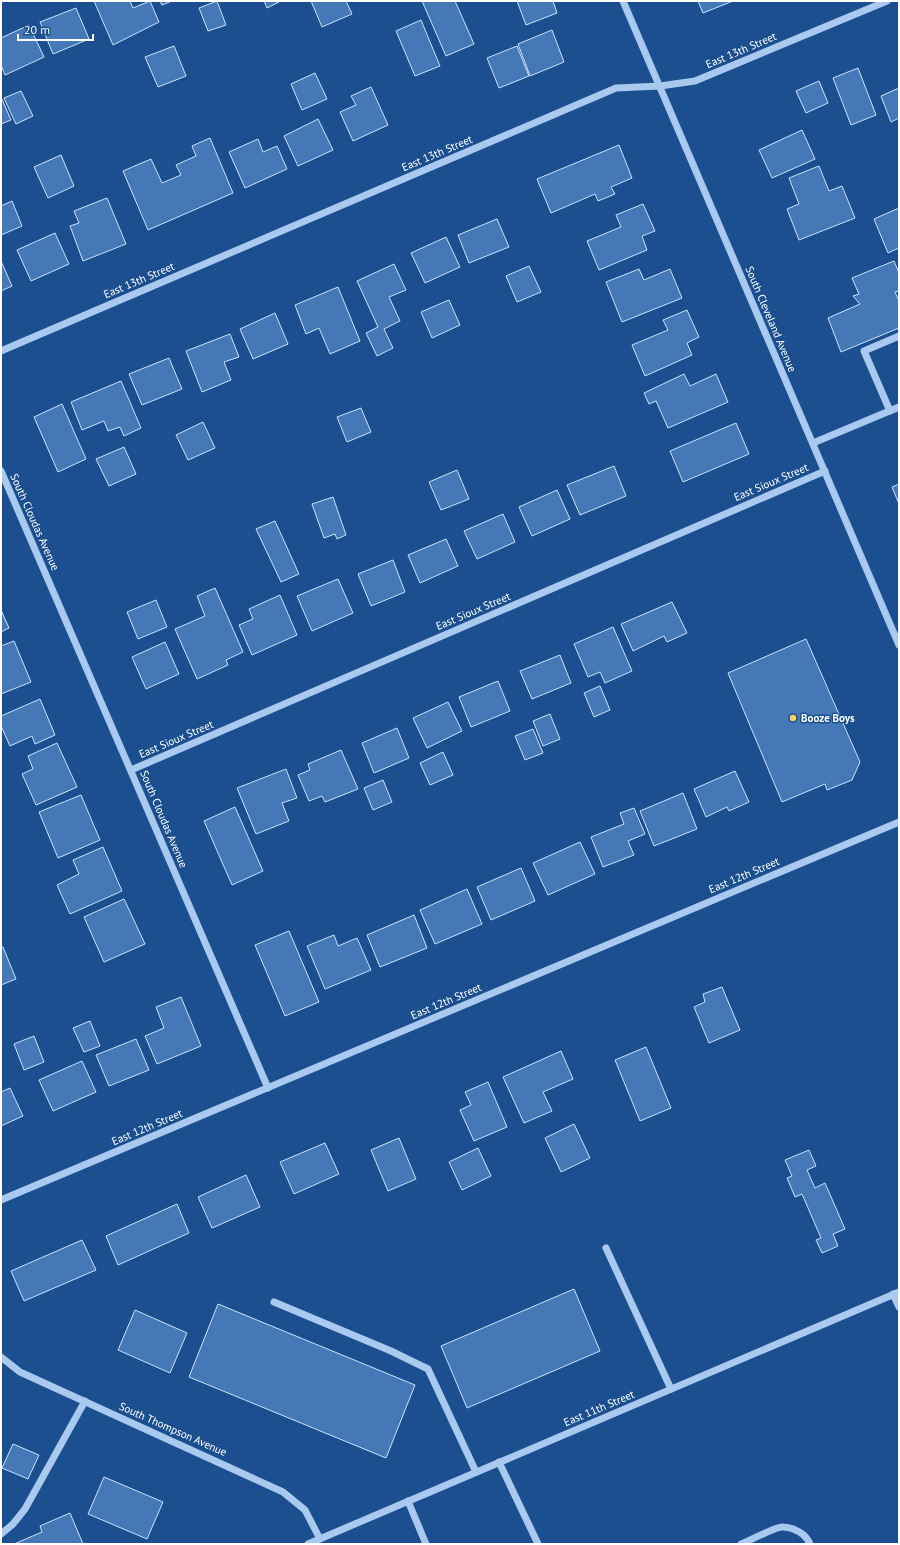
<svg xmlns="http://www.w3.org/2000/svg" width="900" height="1545" viewBox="0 0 900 1545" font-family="'PT Sans',sans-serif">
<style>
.building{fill:#4478b7;stroke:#cfe3fa}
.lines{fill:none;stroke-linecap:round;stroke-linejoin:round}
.minor{stroke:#a9c9ee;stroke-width:7}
.poi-dot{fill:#ffd166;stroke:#1b4f8f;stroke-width:1.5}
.labels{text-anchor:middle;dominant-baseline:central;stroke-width:3;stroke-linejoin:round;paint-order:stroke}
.street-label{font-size:11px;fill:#fff;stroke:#1b4f8f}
.poi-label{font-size:11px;font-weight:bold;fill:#fff;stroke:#1b4f8f;text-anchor:start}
</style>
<rect width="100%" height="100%" fill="#1b4f8f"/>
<g class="building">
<polygon points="94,1 130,1 133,8 150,1 159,22 113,45"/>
<polygon points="160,1 172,1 162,5"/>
<polygon points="217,1 226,25 208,31 199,8"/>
<polygon points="264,1 281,1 267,8"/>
<polygon points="311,1 346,1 352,14 322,27"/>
<polygon points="422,1 455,1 474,44 446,56"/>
<polygon points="517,1 553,1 557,13 526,25"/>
<polygon points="698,1 733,1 703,13"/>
<polygon points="76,8 89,39 53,54 40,22"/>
<polygon points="421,20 440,66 415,76 396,31"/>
<polygon points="29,25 44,57 5,75 1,65 1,38"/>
<polygon points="552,30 564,62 530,76 518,44"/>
<polygon points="174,46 186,76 158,87 145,57"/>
<polygon points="517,46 529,76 499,88 487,58"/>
<polygon points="858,68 876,115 851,125 833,78"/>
<polygon points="315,73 327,99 302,110 291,84"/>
<polygon points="819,81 828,103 806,113 796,91"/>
<polygon points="371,87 388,125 353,141 340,112 356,105 351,96"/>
<polygon points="899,88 899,118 891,122 881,96"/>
<polygon points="21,91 33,116 16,124 4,98"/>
<polygon points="1,97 11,120 1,124"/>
<polygon points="318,119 333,150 298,166 284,136"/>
<polygon points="802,130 815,159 772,178 759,150"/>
<polygon points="210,138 233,193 148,230 123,171 151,159 162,183 181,175 176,165 196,156 192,146"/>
<polygon points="258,139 263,152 277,146 287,169 245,188 229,152"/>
<polygon points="619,145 632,178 611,187 615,194 598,201 595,194 551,213 537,179"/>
<polygon points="61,155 74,186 48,198 34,167"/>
<polygon points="819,166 829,191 842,186 855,218 799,240 787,209 799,204 789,178"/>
<polygon points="107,198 126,244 83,261 70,226 79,223 74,211"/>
<polygon points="12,201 22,226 1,235 1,206"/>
<polygon points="643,204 655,231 642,236 647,250 599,270 587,241 621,227 616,215"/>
<polygon points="899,208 899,248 888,253 874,219"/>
<polygon points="497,219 509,247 469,263 458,235"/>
<polygon points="55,233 69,264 31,281 17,250"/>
<polygon points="446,237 460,267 425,283 411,253"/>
<polygon points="1,261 12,286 1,291"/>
<polygon points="894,261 899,273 899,291 895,292 899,301 899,328 841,352 828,318 860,304 853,296 859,294 852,278"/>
<polygon points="394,264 406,290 389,297 400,321 384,329 393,348 377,356 366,333 378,327 357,281"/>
<polygon points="529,266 541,292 517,302 506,276"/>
<polygon points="639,269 644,280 670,269 682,298 622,322 606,282"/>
<polygon points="338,287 360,341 330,354 319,328 306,334 295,305"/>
<polygon points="449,300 460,325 432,338 421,312"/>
<polygon points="687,310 699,337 687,343 692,355 645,376 632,345 668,330 663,320"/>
<polygon points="275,313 288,344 253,359 240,329"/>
<polygon points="230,334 239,357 224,362 231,380 202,392 186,351"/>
<polygon points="169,358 182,389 142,405 129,374"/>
<polygon points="684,374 690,386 716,374 728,402 668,428 656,401 649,404 644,393"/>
<polygon points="121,381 141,428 124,436 120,427 108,431 104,421 82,430 71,402"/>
<polygon points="62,404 86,459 58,472 34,417"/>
<polygon points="361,408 371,432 347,442 337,417"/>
<polygon points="203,422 215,448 188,460 176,435"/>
<polygon points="736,423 749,454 683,482 670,451"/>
<polygon points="124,447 136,474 109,486 96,459"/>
<polygon points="614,466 626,496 580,515 567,485"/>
<polygon points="457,470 469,499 441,510 429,482"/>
<polygon points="899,484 899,504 892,487"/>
<polygon points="557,490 570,519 532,536 519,507"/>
<polygon points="333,497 346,535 337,539 335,534 324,538 312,504"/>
<polygon points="503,514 515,542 477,559 464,531"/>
<polygon points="275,521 299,574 281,582 256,529"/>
<polygon points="446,539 458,566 420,583 408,555"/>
<polygon points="393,560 405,592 371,606 358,574"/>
<polygon points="338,579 353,613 312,631 297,596"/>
<polygon points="215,588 243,652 226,660 228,665 197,679 175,629 205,616 197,596"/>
<polygon points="280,595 297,635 252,655 239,625 253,619 249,609"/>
<polygon points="156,600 167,627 138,639 127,612"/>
<polygon points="672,602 687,633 667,642 664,636 633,651 621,624"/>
<polygon points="1,610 9,628 1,632"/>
<polygon points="613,627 632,671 605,683 600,672 588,677 574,644"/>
<polygon points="806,639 860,762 852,780 827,790 825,784 782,802 728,673"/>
<polygon points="14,641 31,682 1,694 1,646"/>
<polygon points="165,642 179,674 146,689 132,657"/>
<polygon points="560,655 571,683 532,699 520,671"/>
<polygon points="498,681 510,711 471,727 459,697"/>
<polygon points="600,686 610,710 594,717 584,693"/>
<polygon points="40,699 55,735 35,744 32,736 10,746 1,726 1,716"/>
<polygon points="448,702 462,731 427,748 413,718"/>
<polygon points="550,714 560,739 543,746 533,721"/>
<polygon points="397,728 409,758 374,773 362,743"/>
<polygon points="533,729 543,753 525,760 515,736"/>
<polygon points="57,743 77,787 36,805 22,774 33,769 28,756"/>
<polygon points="341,750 358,789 325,802 322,796 309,801 298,775 310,770 308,764"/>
<polygon points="443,752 453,775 430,785 420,763"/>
<polygon points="286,769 297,798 282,803 289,821 256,834 237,788"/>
<polygon points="735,771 749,802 729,811 727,807 706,817 694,789"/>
<polygon points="383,780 392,802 373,810 364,788"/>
<polygon points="683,793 697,829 654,846 640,811"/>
<polygon points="81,795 100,840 58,858 39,812"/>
<polygon points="235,807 263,871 232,885 204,821"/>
<polygon points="634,808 645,834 628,841 634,855 603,867 591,837 624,824 620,813"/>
<polygon points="580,842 595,874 548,895 533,863"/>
<polygon points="103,847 122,891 70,914 57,885 79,874 73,860"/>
<polygon points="521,868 535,901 491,920 477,887"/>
<polygon points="467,889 482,924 435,944 420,910"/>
<polygon points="124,899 145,944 104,962 84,917"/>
<polygon points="414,915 427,948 380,967 367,935"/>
<polygon points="289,931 319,1002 285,1016 255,945"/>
<polygon points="334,935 338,946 357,938 371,970 325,989 307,946"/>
<polygon points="1,947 3,947 16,979 1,985"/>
<polygon points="722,987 740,1030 709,1043 694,1007 705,1002 703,994"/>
<polygon points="181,997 201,1046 157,1064 145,1036 164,1028 156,1007"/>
<polygon points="90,1021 100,1046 84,1052 73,1028"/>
<polygon points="34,1036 44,1062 24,1070 14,1044"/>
<polygon points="136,1039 149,1070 109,1086 96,1055"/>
<polygon points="646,1047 671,1108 640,1121 615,1060"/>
<polygon points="561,1051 573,1079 543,1092 552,1111 524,1123 503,1077"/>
<polygon points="82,1061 96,1092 53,1111 39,1080"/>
<polygon points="488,1082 507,1127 474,1141 460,1110 471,1105 465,1092"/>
<polygon points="10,1088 23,1116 1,1126 1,1092"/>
<polygon points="574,1124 590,1158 561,1172 545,1138"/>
<polygon points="399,1138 416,1179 388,1191 371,1150"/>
<polygon points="325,1143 339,1174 294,1194 280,1162"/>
<polygon points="478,1148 491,1176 462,1190 449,1162"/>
<polygon points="809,1150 816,1166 807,1170 815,1188 825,1183 845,1229 833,1234 838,1246 822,1253 816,1240 821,1238 802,1194 795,1197 787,1178 792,1176 785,1160"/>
<polygon points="246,1175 260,1207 212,1228 198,1197"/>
<polygon points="177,1204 189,1233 118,1265 106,1236"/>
<polygon points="82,1240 96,1270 24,1301 11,1271"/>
<polygon points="574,1289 600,1351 467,1408 441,1346"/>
<polygon points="218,1304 415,1385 386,1458 189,1377"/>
<polygon points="135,1310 187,1333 170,1373 118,1350"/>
<polygon points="13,1444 39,1455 28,1479 2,1468"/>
<polygon points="104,1477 163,1502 147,1539 88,1514"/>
<polygon points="70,1513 83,1544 14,1544 42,1532 40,1526"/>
</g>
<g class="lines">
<g class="minor">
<polyline points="623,1 899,645"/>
<polyline points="1,351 616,88 660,86 695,81 887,1"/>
<polyline points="890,411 864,351 899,336"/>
<polyline points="813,443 899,407"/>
<polyline points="1,471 268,1088"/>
<polyline points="131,770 825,471"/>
<polyline points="1,1200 899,822"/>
<polyline points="606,1248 671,1389"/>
<polyline points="893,1294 899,1307"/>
<polyline points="274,1302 391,1351 428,1369 476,1472"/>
<polyline points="1,1357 20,1372 283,1492 305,1510 320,1539"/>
<polyline points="499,1462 538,1544"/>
<polyline points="408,1501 426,1544"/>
<polyline points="1,1534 13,1524 25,1509 85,1401"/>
<polyline points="308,1544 899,1292"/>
<path d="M741,1544C749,1541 775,1527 782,1527C794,1527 806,1534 810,1544"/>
</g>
</g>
<circle class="poi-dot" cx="793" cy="718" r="4"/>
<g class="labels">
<g class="street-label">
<text transform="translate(741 50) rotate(-23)">East 13th Street</text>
<text transform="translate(437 153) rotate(-23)">East 13th Street</text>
<text transform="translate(139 280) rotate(-23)">East 13th Street</text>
<text transform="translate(771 319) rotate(67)">South Cleveland Avenue</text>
<text transform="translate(771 482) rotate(-23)">East Sioux Street</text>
<text transform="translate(35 522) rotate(66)">South Cloudas Avenue</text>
<text transform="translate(473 611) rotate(-23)">East Sioux Street</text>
<text transform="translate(176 739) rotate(-23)">East Sioux Street</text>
<text transform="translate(164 819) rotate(67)">South Cloudas Avenue</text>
<text transform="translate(744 875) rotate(-23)">East 12th Street</text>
<text transform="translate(446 1001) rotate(-23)">East 12th Street</text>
<text transform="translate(147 1127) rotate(-23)">East 12th Street</text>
<text transform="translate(599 1408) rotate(-23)">East 11th Street</text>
<text transform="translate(173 1429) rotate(24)">South Thompson Avenue</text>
</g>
<g class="poi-label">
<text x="801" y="718">Booze Boys</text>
</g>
</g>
<rect width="900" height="1545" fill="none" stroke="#ffffff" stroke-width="4"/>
<path d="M18 34v6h75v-6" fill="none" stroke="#ffffff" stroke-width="2"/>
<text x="24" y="34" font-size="12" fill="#ffffff" stroke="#1b4f8f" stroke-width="3" paint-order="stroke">20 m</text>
</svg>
